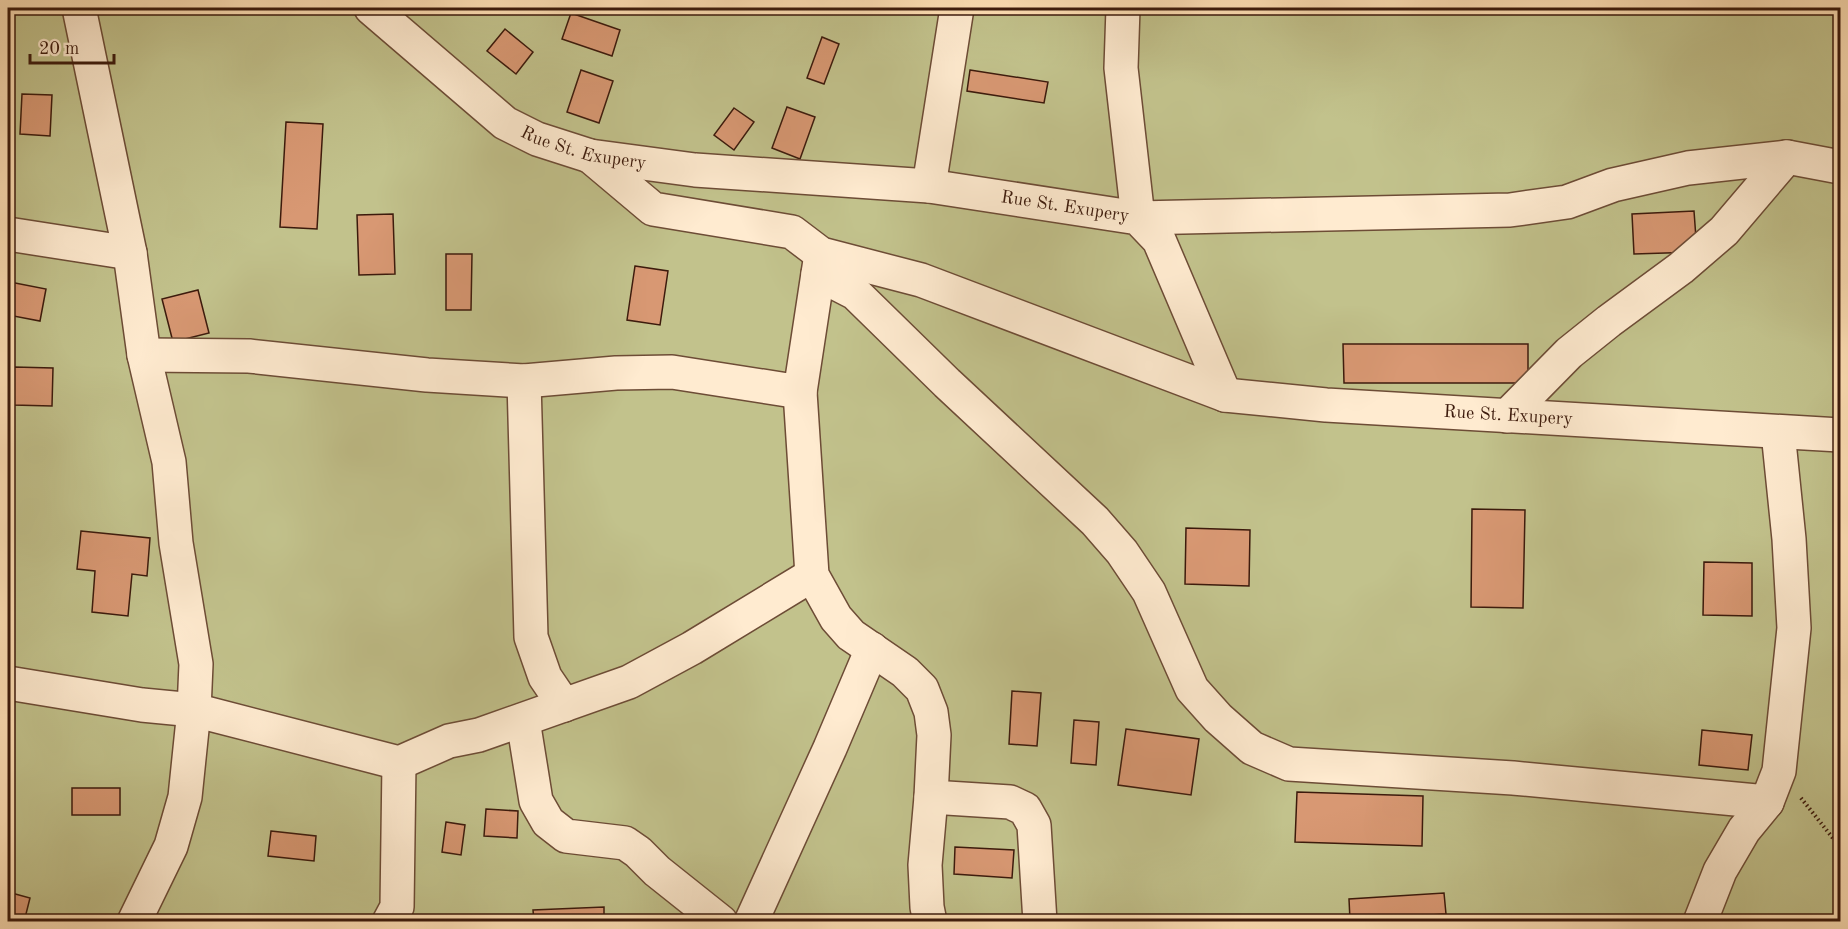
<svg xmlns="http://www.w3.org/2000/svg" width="1848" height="929" viewBox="0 0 1848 929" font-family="'Old Standard TT',serif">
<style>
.green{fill:#c2c28c;stroke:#7f6e4c;stroke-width:1.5}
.building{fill:#d89873;stroke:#3c1a0c;stroke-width:1.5}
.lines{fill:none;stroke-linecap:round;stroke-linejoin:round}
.minor-casing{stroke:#6d4c36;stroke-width:36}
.path{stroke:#3c1a0c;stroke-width:4;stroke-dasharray:1.5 3;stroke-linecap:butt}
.minor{stroke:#ffebd0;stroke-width:33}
.labels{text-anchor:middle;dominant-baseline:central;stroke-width:4.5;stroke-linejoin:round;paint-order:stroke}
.street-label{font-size:18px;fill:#3c1a0c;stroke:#ffebd0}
</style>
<rect width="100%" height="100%" fill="#ffe0b6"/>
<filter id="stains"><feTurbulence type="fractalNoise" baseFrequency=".00333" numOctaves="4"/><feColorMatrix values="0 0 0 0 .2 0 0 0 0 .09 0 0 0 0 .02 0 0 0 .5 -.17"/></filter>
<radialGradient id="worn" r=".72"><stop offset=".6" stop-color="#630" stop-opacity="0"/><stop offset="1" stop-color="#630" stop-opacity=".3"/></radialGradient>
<rect class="green" x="8" y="8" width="1832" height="913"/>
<g class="building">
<polygon points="185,8 226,8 226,13 185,12"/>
<polygon points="571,13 620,30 612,56 562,39"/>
<polygon points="505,29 533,52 516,74 487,51"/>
<polygon points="822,37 839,44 824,84 807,78"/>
<polygon points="581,70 613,81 599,123 567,112"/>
<polygon points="970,70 1048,82 1044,103 967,91"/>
<polygon points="22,94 52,95 50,136 20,134"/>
<polygon points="787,107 815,117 800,159 772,148"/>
<polygon points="734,108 754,122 734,150 714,135"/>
<polygon points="286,122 323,124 317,229 280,227"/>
<polygon points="1694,211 1697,252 1634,254 1632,214"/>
<polygon points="393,214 395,274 359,275 357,215"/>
<polygon points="446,254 472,254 471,310 446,310"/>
<polygon points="635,266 668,271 660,325 627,320"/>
<polygon points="10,282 46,289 40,321 8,315"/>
<polygon points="198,290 209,333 173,342 162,299"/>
<polygon points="1343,344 1528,344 1528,383 1344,383"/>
<polygon points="14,367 53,368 52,406 13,405"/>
<polygon points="1472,509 1525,510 1523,608 1471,607"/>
<polygon points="1186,528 1250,530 1249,586 1185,584"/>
<polygon points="81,531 150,538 147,576 132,574 128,616 92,612 95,571 77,569"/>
<polygon points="1704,562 1752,563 1752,616 1703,615"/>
<polygon points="1838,628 1840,629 1840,655 1835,654"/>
<polygon points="1012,691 1041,693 1037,746 1009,744"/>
<polygon points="1074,720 1099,722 1096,765 1071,763"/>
<polygon points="1126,729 1199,739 1191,795 1118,785"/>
<polygon points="1702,730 1752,735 1748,770 1699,765"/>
<rect x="72" y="788" width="48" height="27"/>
<polygon points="1297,792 1423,796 1422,846 1295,842"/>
<polygon points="486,809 518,811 517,838 484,836"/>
<polygon points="446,822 465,825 461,855 442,852"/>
<polygon points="271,831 316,836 314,861 268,856"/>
<polygon points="955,847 1014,850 1012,878 954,874"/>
<polygon points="8,892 30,898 24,922 8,922"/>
<polygon points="1444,893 1446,914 1350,920 1349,899"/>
<polygon points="604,907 604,922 534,922 533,910"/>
</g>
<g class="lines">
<defs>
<g id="minor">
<polyline points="79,8 130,253 144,355 169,462 176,543 196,664 194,710 185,797 171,846 134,922"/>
<path id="s1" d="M371,8L505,123L537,139L590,156L695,170L929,186L1138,218L1159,240L1225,395"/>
<polyline points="1123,8 1121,68 1138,218 1510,210 1567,202 1613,185 1688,168 1787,157 1840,167"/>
<path id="s2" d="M590,156L653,209L792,232L821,254L921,280L1225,395L1326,405L1840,435"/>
<polyline points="929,186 957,8"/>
<polyline points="8,234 130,253"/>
<polyline points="818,274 855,293 947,383 1095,521 1122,552 1149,592 1192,689 1218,718 1252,748 1289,764 1513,778 1767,802"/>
<polyline points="144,355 249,356 427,375 524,381 616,373 672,372 800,392 821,254"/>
<polyline points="524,381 531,637 545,677 564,705"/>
<polyline points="800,392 812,575 836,618 851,635 905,672 922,689 931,712 934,735 931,797 925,865 927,907 930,922"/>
<polyline points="1507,416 1569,353 1609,321 1681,268 1724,231 1787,157"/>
<polyline points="8,683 142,705 194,710 399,763 449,741 479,735 629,682 692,648 812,575"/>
<polyline points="523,720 536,801 548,822 566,836 625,843 638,852 657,871 721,922"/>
<polyline points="931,797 1010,802 1025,809 1034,825 1040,922"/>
<polyline points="389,922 397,907 399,763"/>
<polyline points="751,922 830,748 872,649"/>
<polyline points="1700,922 1720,871 1744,830 1767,802 1779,771 1794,628 1789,539 1778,432"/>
</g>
</defs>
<use href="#minor" class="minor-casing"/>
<polyline class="path" points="1801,798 1840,847"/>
<use href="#minor" class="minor"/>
</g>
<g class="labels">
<g class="street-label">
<text stroke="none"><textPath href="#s1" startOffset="260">Rue St. Exupery</textPath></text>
<text stroke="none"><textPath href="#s1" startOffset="746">Rue St. Exupery</textPath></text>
<text stroke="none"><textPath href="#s2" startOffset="972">Rue St. Exupery</textPath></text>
</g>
</g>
<rect width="1848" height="929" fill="none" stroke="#ffe0b6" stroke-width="30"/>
<rect x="9" y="9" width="1830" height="911" fill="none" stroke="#3c1a0c" stroke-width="3"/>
<rect x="15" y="15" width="1818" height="899" fill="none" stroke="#3c1a0c" stroke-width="1.5"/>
<path d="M30 54v9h84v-9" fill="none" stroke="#3c1a0c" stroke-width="3"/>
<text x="39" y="54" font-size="18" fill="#3c1a0c" stroke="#ffebd0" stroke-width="4.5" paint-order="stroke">20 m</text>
<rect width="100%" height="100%" filter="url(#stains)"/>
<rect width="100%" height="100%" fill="url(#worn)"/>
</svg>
